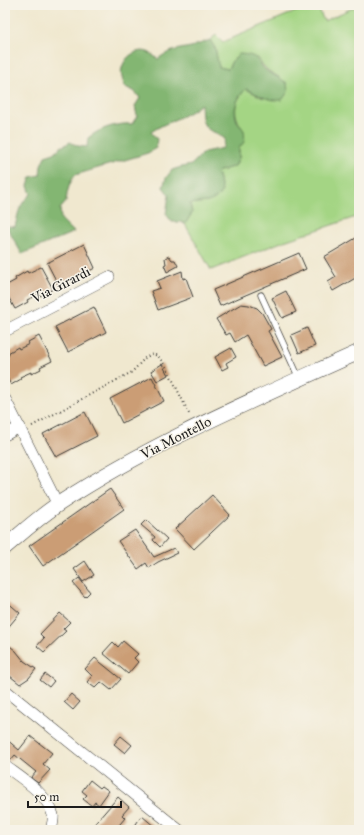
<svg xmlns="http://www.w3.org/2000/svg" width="364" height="835" viewBox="0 0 364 835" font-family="'IM FELL Great Primer',serif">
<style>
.green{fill:#a4d584;stroke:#607850}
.forest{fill:#83b672;stroke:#506947}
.building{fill:#cb9d75}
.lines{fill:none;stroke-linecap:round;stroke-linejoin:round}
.service-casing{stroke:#3c3b37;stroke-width:7}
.minor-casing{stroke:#3c3b37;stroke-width:12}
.secondary-casing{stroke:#3c3b37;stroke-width:16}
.path{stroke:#3c3b37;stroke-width:2;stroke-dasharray:1 3;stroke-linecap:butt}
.service{stroke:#fff;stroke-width:5.5}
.minor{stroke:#fff;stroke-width:11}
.secondary{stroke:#fff;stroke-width:15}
.labels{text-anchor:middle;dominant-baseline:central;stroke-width:3;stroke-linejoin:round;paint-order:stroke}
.street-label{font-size:14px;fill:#1c1c1c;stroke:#f7f3e8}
</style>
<rect width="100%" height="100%" fill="#f7f3e8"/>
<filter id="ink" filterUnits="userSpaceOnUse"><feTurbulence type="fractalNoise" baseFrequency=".025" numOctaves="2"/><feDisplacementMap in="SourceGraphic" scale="8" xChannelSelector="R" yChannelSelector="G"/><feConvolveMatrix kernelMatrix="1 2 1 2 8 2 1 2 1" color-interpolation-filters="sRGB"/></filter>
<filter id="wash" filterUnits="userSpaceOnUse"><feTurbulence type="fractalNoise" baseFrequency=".012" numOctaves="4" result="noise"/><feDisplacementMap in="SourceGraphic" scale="16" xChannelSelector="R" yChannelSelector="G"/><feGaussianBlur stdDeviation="0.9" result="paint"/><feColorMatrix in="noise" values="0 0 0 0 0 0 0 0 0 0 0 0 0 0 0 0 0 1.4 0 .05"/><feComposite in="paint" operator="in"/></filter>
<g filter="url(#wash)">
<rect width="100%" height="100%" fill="#f0e8cf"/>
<path class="green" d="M311,5H317L324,21L359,5V216L284,241L211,270L185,224L192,213L190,204L208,202L222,191L217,172L235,166L239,158V148L244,131C233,116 232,103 246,89L263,98L279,77C269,72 264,68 258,58L232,61L228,69L218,67L215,48L210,40L216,35L223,42Z"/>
<path class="forest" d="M210,40L215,48L219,67L228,69L232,61L239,54C264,55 255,64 270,73C277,77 280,78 287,83L288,92L282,100C266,101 260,95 246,89C236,98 232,111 238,123C240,126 243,128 244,131C245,134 244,138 245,141L239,148V158L235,166L217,172L222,191C213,205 205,201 190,204L192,213L185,224L181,222H172L166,214L169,195L163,187L166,178L172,170L181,167L191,165L204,152L223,148L225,139C220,135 217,133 211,131C200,126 202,113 201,104C187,117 167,121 151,132L157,139L156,148L148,153L75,175C69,184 67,191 66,202L60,209L61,219L74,232L22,254L6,226L15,227C19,211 18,206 31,194L28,186L31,177L40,175L41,165L45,156L54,153L61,147L70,142L78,146L87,147L88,138C100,128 117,123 132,124L137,116L135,106L140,98L134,91L125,87C123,81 120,74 122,68C125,56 138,47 150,53C153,55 155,57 158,59C167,51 179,49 191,47C197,45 204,42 210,40Z"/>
<g id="blocks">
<g class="building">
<polygon points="356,238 359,243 359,276 333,291 328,282 336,277 324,257"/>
<polygon points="84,244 95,268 59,286 47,263"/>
<polygon points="299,253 306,269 220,306 213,290"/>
<polygon points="169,256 172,260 175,260 178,266 167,272 164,265 166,264 165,258"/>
<polygon points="41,267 53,289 40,296 39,294 27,300 28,302 15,309 5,291 5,286 16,280 15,278 27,271 28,273"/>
<polygon points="182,271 183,279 186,278 193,297 158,310 151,291 160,288 157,281"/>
<polygon points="286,291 296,312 282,318 272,298"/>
<polygon points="241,304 249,305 257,308 262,313 271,329 268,331 282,357 263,366 246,335 235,342 230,333 226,335 216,319"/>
<polygon points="94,307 106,332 68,352 55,327"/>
<polygon points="307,328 315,346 299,353 291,335"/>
<polygon points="39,336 52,361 40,367 41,369 31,374 31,372 20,377 21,379 11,385 5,374 5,357 9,355 8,353 18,347 19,349 29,344 28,342"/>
<polygon points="231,348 236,357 226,363 228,367 222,370 215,357"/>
<polygon points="162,364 168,375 157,381 151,371"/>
<polygon points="152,377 164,401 122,423 110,399"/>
<polygon points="85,412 97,436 56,457 43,434"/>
<polygon points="110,489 124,509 43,566 29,546"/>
<polygon points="212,495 230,515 194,549 175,529"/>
<polygon points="146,520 167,539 160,547 153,540 155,537 141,525"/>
<polygon points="135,530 154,557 174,548 177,553 158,562 149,568 146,563 138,569 118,541"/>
<polygon points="85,561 94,575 83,582 74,569"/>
<polygon points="79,578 90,592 85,597 73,583"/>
<polygon points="5,600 20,613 5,631"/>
<polygon points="60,613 70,622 63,629 66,631 44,652 37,646 44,638 40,634"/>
<polygon points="123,641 138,654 134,658 138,662 128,674 103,653 113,642 118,647"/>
<polygon points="5,642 16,651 24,661 36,669 29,678 20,684 5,672"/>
<polygon points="95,658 121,679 111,690 101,682 95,688 87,682 92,676 85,669"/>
<polygon points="45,674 54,681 49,687 40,680"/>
<polygon points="71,694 80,702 73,710 64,702"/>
<polygon points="30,736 52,753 43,764 50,770 38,783 31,778 36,772 15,755 10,761 5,757 5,738 19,750"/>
<polygon points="121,736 132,745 125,753 114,744"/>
<polygon points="90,780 100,788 102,786 109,791 99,805 95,802 92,806 83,799 87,795 82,791"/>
<polygon points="118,797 129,807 122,815 125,818 115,830 110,830 105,826 102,830 94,830 91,828"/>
<polygon points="142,816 155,827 152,830 132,829"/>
</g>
</g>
</g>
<g filter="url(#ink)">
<use href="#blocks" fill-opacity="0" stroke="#3c3b37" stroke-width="1"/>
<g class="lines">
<defs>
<polyline id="service" points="261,295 299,378"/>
<g id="minor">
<polyline points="5,331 109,277"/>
<polyline points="5,399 58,505"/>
<polyline points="5,435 20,427"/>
<polyline points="5,690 179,830"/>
<path d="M5,766C21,778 48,794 53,815C54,819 52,826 51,830"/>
</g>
<path id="secondary" d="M5,547C23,532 40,516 60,503C153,442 258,398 359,352"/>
</defs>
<use href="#service" class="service-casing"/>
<use href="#minor" class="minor-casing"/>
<use href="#secondary" class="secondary-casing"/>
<polyline class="path" points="32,426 132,372 145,358 152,354 158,356 167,368 190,416"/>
<use href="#service" class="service"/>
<use href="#minor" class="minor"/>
<use href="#secondary" class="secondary"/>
</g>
</g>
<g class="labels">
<g class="street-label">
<text transform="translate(61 285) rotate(-27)">Via Girardi</text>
<text transform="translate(176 438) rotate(-27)">Via Montello</text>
</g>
</g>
<rect width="364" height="835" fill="none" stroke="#f7f3e8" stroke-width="20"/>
<path d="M28 801v6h93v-6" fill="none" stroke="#1c1c1c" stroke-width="2"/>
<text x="34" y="801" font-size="12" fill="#1c1c1c" stroke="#f7f3e8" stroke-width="3" paint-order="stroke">50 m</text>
</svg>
